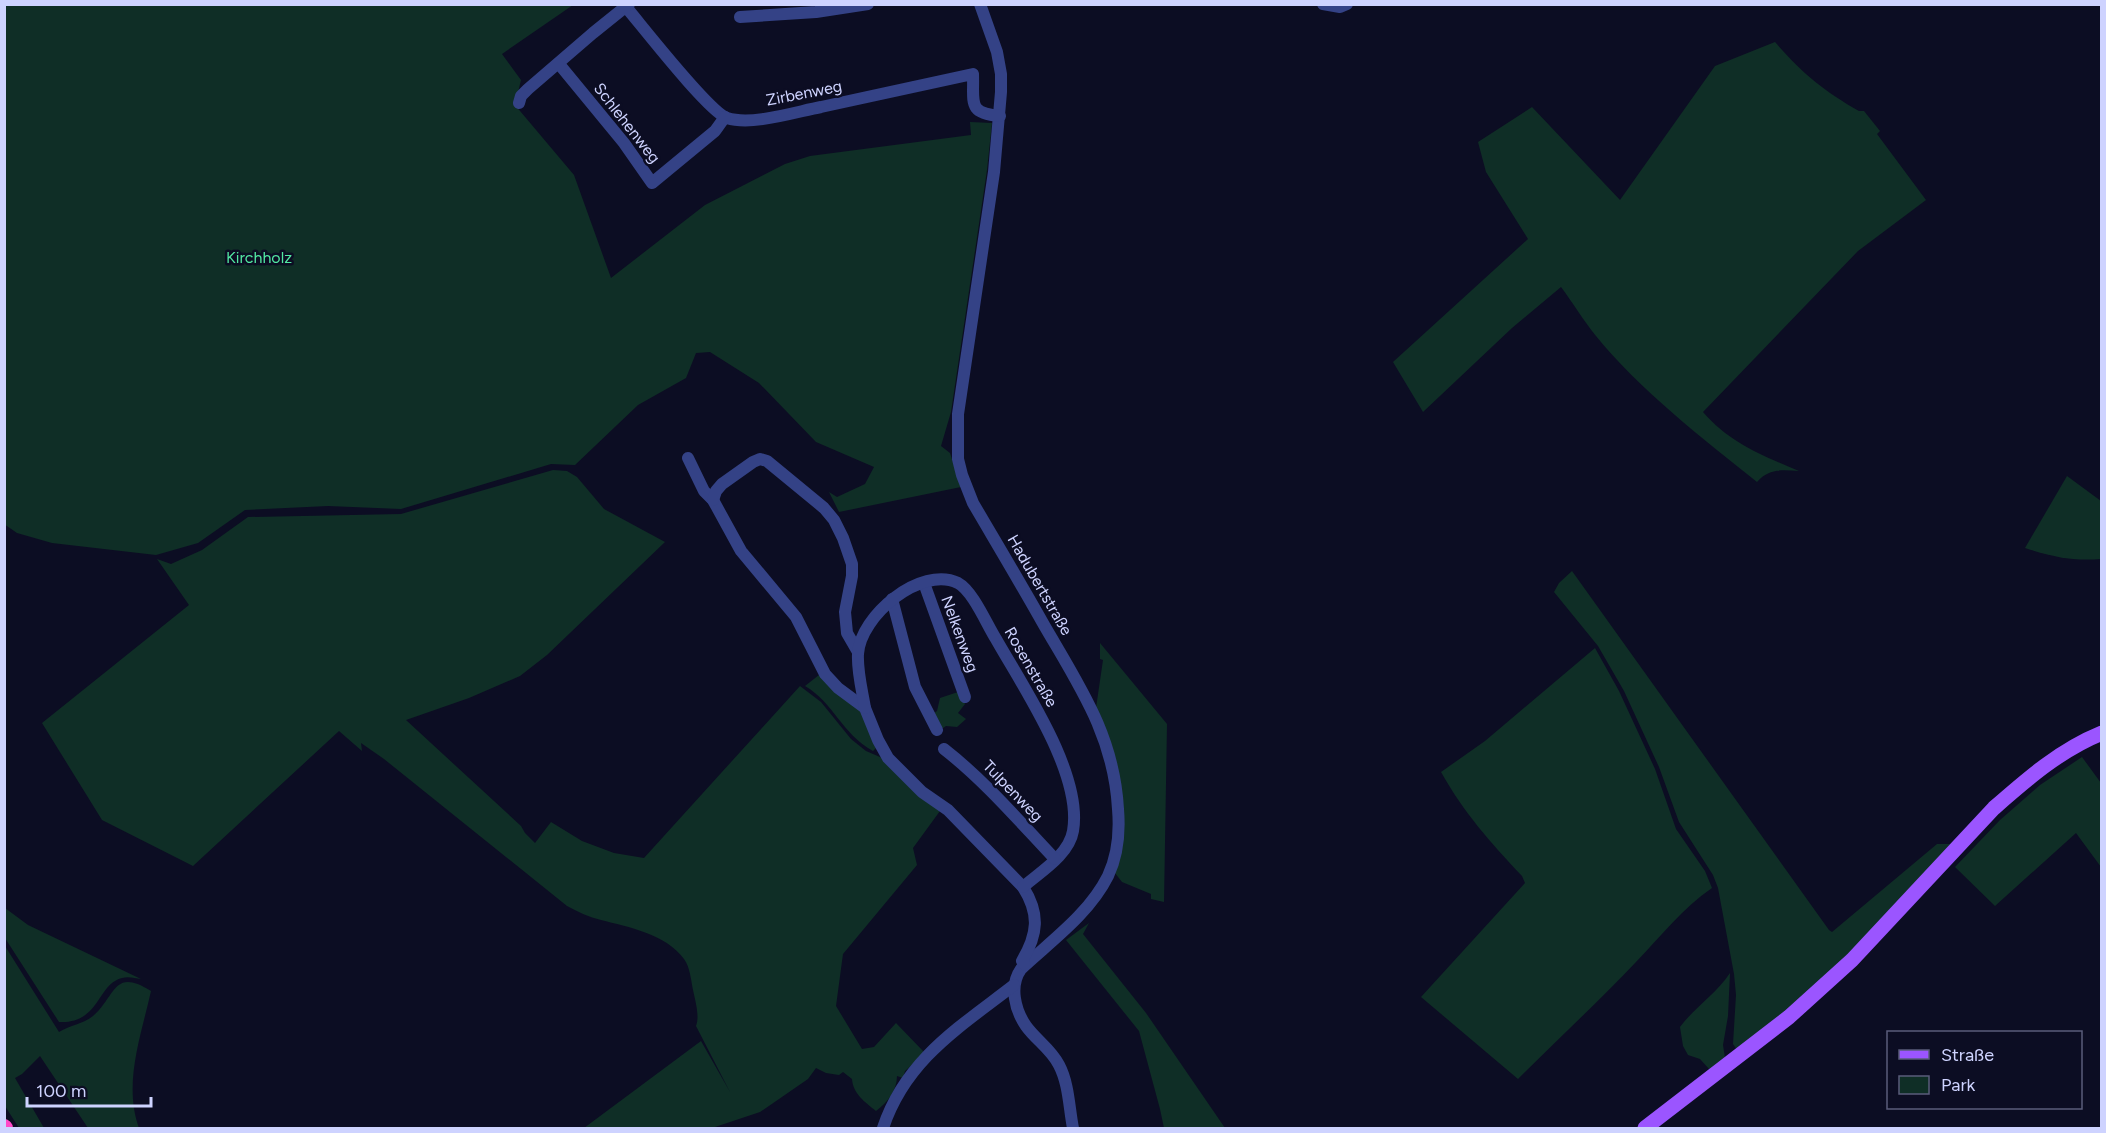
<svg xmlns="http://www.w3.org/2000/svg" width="2106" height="1133" viewBox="0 0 2106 1133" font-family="Figtree,sans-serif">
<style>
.green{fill:#0f2e26}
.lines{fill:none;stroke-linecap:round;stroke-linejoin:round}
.minor{stroke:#344286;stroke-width:12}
.major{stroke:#9b55ff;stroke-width:15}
.highway{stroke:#ff49c7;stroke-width:16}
.labels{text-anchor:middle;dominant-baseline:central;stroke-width:5;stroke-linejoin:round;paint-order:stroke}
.street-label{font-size:16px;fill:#ced3ff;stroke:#0c0d23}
.park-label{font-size:16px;fill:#52e8a2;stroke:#0c0d23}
</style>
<rect width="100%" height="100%" fill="#0c0d23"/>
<g class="green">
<polygon points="4,5 573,5 502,54 521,80 515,105 574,175 611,278 705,205 785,164 810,156 971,135 970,122 992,123 987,170 951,412 941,446 950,453 961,487 839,512 829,492 837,497 865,484 874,467 816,442 759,383 710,352 696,353 686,378 638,405 575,465 551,464 401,509 328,506 245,510 198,543 156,555 52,543 17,533 4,524"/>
<path d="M1775,42C1802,73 1824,91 1859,111H1864L1880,131L1877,134L1926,200L1858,251L1703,412C1730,443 1761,455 1799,471C1782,470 1769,468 1757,482C1703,439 1639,389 1596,336C1583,320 1573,303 1561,287L1512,328L1423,412L1393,362L1528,239L1486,172L1478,142L1532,107L1620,200L1715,66Z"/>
<path d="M553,470L567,471L577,477L604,509L665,542L547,655L520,676L469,698L406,720L521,826L525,833L535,843L551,822L582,841L614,853L644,858L800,686L821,702L851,739L866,751L887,760L940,811L913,848L917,865L843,954L836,1006L862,1049L874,1047L896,1023L923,1051V1055L905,1071L903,1078L897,1076C897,1090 888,1102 876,1111C865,1102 853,1094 852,1079L843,1072L839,1075L826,1073L816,1068L808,1079L760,1112L712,1128H584L701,1041L730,1092L696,1026C700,1016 695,1000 693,990C691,980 690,967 684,959C666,934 628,927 601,920C589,917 578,912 567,906L384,759L361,743L362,751L339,731L193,866L102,820L42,723L189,605L157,559L171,564L202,550L248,517L401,514Z"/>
<path d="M2067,476L2101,501V559C2072,561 2053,557 2025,548Z"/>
<polygon points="1572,571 1829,930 1832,932 1937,844 1955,844 1824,981 1737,1050 1733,1044 1736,995 1734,974 1718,888 1713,875 1679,822 1659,767 1624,691 1598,646 1554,592 1559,583"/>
<polygon points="1100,643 1167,724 1164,902 1151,899 1151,894 1122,882 1115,873 1122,827 1096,708 1103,660 1100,659"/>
<path d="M1595,648L1619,691L1655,769L1676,829L1705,871L1712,888C1683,908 1661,936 1636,962C1598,1002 1557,1040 1518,1079L1421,997L1525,883L1522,876C1490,842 1464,813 1441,772L1485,741Z"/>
<path d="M819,675L835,692L860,710L877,747L873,751C841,733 834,703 805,686Z"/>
<polygon points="961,691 965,704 958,713 966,719 957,727 946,726 940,730 930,716 937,711 940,698"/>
<polygon points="2082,757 2101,783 2101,867 2076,833 1995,906 1955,867 2000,820 2040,785"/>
<path d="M5,908L28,925L141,979C135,978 128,976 122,978C97,984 100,1024 59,1022L5,938Z"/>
<polygon points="1089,923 1083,934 1146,1013 1225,1128 1164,1128 1160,1109 1139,1031 1066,940"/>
<path d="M5,946L59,1032C70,1025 83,1024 93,1016C116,996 113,967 151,991C141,1036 123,1084 139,1128H88L40,1056L22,1074L15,1078L44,1128H19L5,1106Z"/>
<path d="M1730,973L1728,1016L1723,1045L1725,1058L1710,1070L1700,1059L1688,1055L1683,1046L1680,1027C1695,1007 1715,995 1730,973Z"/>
</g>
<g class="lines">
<g class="minor">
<path d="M980,4L997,52L1001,74V92L994,172L958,414V459L962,475L973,503C997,544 1021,584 1044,625C1080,687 1114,736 1118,809C1120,833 1118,855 1108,876C1089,914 1051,941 1021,969C1009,986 1015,1010 1026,1026C1036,1040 1051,1049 1059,1065C1069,1084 1069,1108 1073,1128"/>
<polyline points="1323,4 1340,7 1347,4"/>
<path d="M626,7C643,27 708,111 727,118C752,126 795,112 821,107C872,96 922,85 973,74C974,103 967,113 1000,116"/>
<polyline points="740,17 816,12 868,4"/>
<polyline points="559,64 624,143 652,183 715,131 725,117"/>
<polyline points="519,103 521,96 528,89 593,33 629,4"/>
<path d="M688,458L704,491L713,500L741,551L796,617L825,674L838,688L865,708L878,740L888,758L922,792L948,810L1023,887C1040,914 1038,934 1022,961L1025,965"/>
<polyline points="713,500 716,491 722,484 753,462 760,459 767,461 824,508 834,520 843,538 852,564 852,576 845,612 847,633 858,652"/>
<polyline points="924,583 965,697"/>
<polyline points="892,599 915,687 937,730"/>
<path d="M865,708C862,690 857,671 858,654C860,616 921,565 958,583C973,591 987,625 996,639C1023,687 1083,774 1073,831C1069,855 1040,872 1023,887"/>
<path d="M944,749C985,781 1019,821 1055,859"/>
<path d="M883,1128C906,1059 960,1027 1014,985"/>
</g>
<path class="major" d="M1645,1128L1789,1017L1852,960L1994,808C2027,779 2060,750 2102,733"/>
<polyline class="highway" points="4,1127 5,1128"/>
</g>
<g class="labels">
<g class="street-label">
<text transform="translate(804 93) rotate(-11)">Zirbenweg</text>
<text transform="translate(627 123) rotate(52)">Schlehenweg</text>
<text transform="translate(1040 585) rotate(60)">Hadubertstraße</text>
<text transform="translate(960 634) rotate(70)">Nelkenweg</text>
<text transform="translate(1031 667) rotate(60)">Rosenstraße</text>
<text transform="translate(1013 791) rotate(46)">Tulpenweg</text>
</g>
<g class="park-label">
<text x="259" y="257">Kirchholz</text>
</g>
</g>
<rect width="2106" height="1133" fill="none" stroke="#ced3ff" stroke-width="12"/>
<rect x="1887" y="1031" width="195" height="78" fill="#0c0d23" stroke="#5a5c7b" stroke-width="1.5"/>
<rect x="1899" y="1050" width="30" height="9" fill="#9b55ff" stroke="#5a5c7b" stroke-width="1.5"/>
<text x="1941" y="1061" font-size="18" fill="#ced3ff">Straße</text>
<rect x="1899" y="1076" width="30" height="18" fill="#0f2e26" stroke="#5a5c7b" stroke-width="1.5"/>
<text x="1941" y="1091" font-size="18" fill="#ced3ff">Park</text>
<path d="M27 1097v9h124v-9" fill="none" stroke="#ced3ff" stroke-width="3"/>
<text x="36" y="1097" font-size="18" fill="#ced3ff" stroke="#0c0d23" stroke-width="4.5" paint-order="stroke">100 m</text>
</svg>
